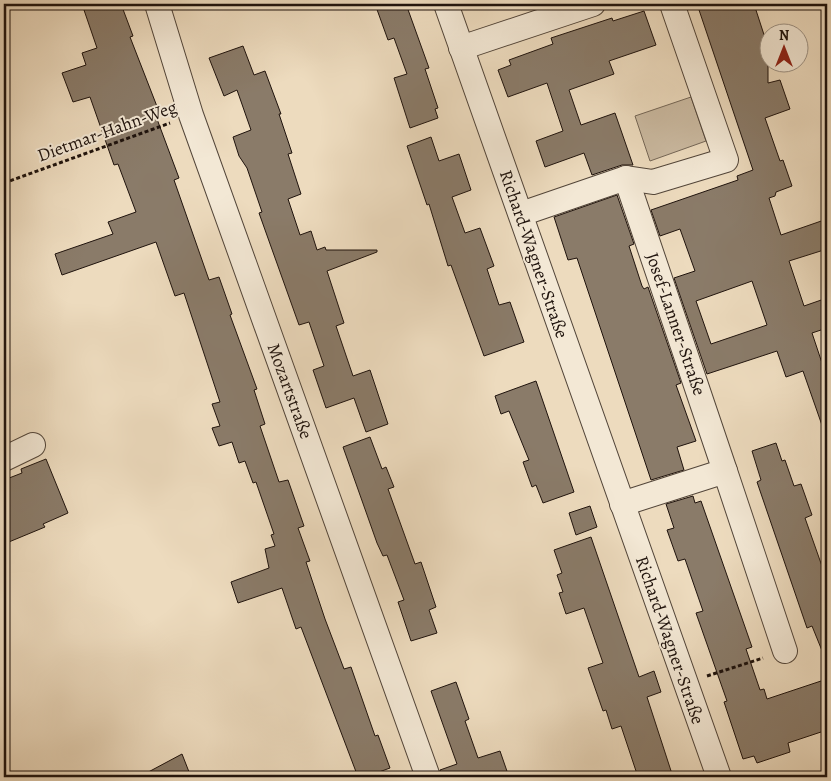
<svg xmlns="http://www.w3.org/2000/svg" width="831" height="781" viewBox="0 0 831 781" font-family="Alegreya,serif">
<style>
.green{fill:#cab9a0;stroke:#746656}
.building{fill:#8a7b69;stroke:#1f130d;fill-rule:evenodd}
.lines{fill:none;stroke-linecap:round;stroke-linejoin:round}
.minor-casing{stroke:#524539;stroke-width:26}
.path{stroke:#1f130d;stroke-width:3;stroke-dasharray:4 2.5;stroke-linecap:butt}
.minor{stroke:#f3e8d5;stroke-width:24}
.labels{text-anchor:middle;dominant-baseline:central;stroke-width:4;stroke-linejoin:round;paint-order:stroke}
.street-label{font-size:18px;fill:#1f130d;stroke:#f3e8d5}
</style>
<rect width="100%" height="100%" fill="#eddbbe"/>
<filter id="stains"><feTurbulence type="fractalNoise" baseFrequency=".004" numOctaves="4"/><feColorMatrix values="0 0 0 0 .2 0 0 0 0 .09 0 0 0 0 .02 0 0 0 .5 -.17"/></filter>
<radialGradient id="worn" r=".72"><stop offset=".6" stop-color="#630" stop-opacity="0"/><stop offset="1" stop-color="#630" stop-opacity=".3"/></radialGradient>
<polygon class="green" points="691,97 706,141 650,161 635,116"/>
<g class="building">
<polygon points="101,4 121,4 133,36 130,37 158,109 154,111 179,178 174,180 209,280 219,277 232,314 230,315 257,389 254,390 265,424 260,426 279,482 288,480 304,526 298,528 310,561 306,562 325,619 344,669 351,667 375,736 378,735 390,768 379,772 381,777 358,777 301,627 296,629 282,588 238,603 231,582 269,568 265,549 275,546 271,535 274,534 256,482 253,483 245,461 239,463 232,442 219,446 212,428 220,426 212,404 220,402 184,293 175,296 156,242 62,275 55,254 113,234 108,222 136,212 118,164 114,165 90,97 73,102 62,73 86,65 82,53 97,48 84,10"/>
<polygon points="375,4 406,4 429,68 425,69 438,108 435,109 438,118 410,128 394,78 407,74 394,38 388,40"/>
<path d="M697,4H754L768,47V83L780,80L790,109L765,118L780,161L783,160L792,186L776,192L775,196L769,198L781,235L827,219V249L789,261L804,306L827,298V328L812,333L827,378V431H824L803,371L786,377L777,351L707,374L674,278L695,271L680,229L660,236L651,210L738,180L737,176L753,170ZM752,281L767,325L711,344L696,301Z"/>
<polygon points="644,11 656,45 609,61 614,74 569,90 581,125 615,113 633,165 622,165 592,175 584,153 545,167 536,141 563,131 547,83 508,97 498,70 511,65 509,60 553,44 551,38 612,18 613,21"/>
<polygon points="243,46 254,75 265,71 281,114 279,114 292,153 288,154 301,194 288,199 300,235 311,231 317,250 325,247 326,250 377,250 377,252 327,271 344,323 336,326 353,376 370,370 388,424 366,432 354,398 326,408 313,370 324,366 309,322 299,325 259,213 262,212 247,168 239,156 233,137 251,130 237,90 224,96 209,58"/>
<polygon points="431,137 439,161 459,154 471,190 452,197 465,233 480,228 494,266 487,269 499,305 510,302 524,342 484,356 451,265 448,266 429,204 427,205 407,146"/>
<polygon points="617,195 634,244 629,246 642,286 644,289 648,287 681,383 676,385 696,441 677,447 684,470 651,480 577,258 568,260 554,217"/>
<polygon points="536,381 574,492 543,503 536,485 532,487 523,462 529,460 509,411 501,414 495,396"/>
<polygon points="370,437 382,469 386,467 394,487 388,489 415,564 421,562 436,607 429,610 437,633 411,641 398,602 404,600 387,555 383,556 377,543 343,447"/>
<polygon points="776,443 782,461 785,460 794,486 801,484 812,515 805,518 823,569 827,568 827,663 812,626 807,628 757,482 761,480 752,451"/>
<polygon points="46,459 68,513 43,524 45,527 4,544 4,480 22,473 21,469"/>
<polygon points="693,496 695,503 701,501 752,647 746,649 760,690 764,689 767,699 827,679 827,730 788,743 790,752 757,763 754,756 743,759 724,702 727,701 696,613 703,611 685,559 678,561 667,530 674,528 666,504"/>
<polygon points="590,506 597,527 576,535 569,513"/>
<polygon points="591,537 639,677 654,671 661,692 647,697 673,777 638,777 621,726 612,729 606,710 603,711 588,668 603,663 584,608 566,614 559,593 563,592 557,575 562,573 554,550"/>
<polygon points="456,682 469,719 465,721 478,758 500,751 509,777 441,777 440,770 457,764 431,691"/>
<polygon points="182,754 191,777 139,777"/>
</g>
<g class="lines">
<defs>
<g id="minor">
<polyline points="157,4 191,115 428,777"/>
<polyline points="446,4 719,777"/>
<polyline points="461,48 593,4"/>
<polyline points="626,178 653,182 726,160 672,4"/>
<polyline points="521,214 626,178 725,471"/>
<polyline points="4,459 33,445"/>
<polyline points="622,504 725,471 785,651"/>
</g>
</defs>
<use href="#minor" class="minor-casing"/>
<g class="path">
<polyline points="4,183 170,123"/>
<polyline points="707,676 763,658"/>
</g>
<use href="#minor" class="minor"/>
</g>
<g class="labels">
<g class="street-label">
<text transform="translate(107 131) rotate(-20)">Dietmar-Hahn-Weg</text>
<text transform="translate(534 254) rotate(71)">Richard-Wagner-Straße</text>
<text transform="translate(676 324) rotate(71)">Josef-Lanner-Straße</text>
<text transform="translate(290 391) rotate(70)">Mozartstraße</text>
<text transform="translate(670 640) rotate(71)">Richard-Wagner-Straße</text>
</g>
</g>
<rect width="831" height="781" fill="none" stroke="#eddbbe" stroke-width="20"/>
<rect x="5" y="5" width="821" height="771" fill="none" stroke="#1f130d" stroke-width="2.5"/>
<rect x="10" y="10" width="811" height="761" fill="none" stroke="#1f130d"/>
<g transform="translate(784 48)"><circle r="24" fill="#f3e8d5" stroke="#9e9385"/>
<path d="M0-4L9 19L0 12L-9 19Z" fill="#8f2418"/>
<text y="-8" font-size="14" font-weight="bold" text-anchor="middle" fill="#1f130d">N</text>
</g>
<rect width="100%" height="100%" filter="url(#stains)"/>
<rect width="100%" height="100%" fill="url(#worn)"/>
</svg>
